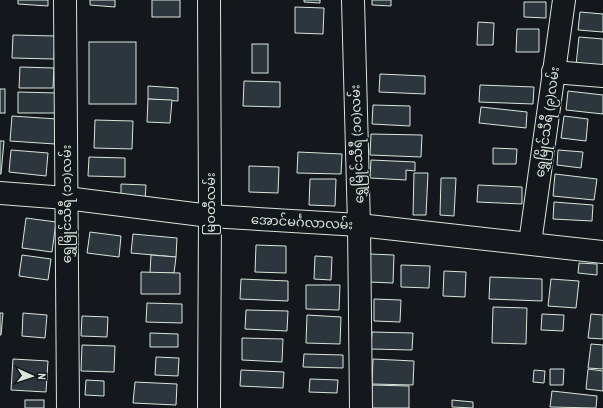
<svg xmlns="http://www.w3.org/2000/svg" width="603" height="408" viewBox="0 0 603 408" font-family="'Archivo Narrow','Noto Sans Myanmar',sans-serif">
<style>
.building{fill:#2c363c;stroke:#d8e6dc}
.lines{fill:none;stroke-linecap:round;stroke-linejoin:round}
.minor-casing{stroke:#d8e6dc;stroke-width:24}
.minor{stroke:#14181c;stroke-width:22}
.labels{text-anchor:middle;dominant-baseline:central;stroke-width:3;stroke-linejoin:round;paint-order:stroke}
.street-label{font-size:13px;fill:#d8e6dc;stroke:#14181c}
</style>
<rect width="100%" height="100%" fill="#14181c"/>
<g class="building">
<polygon points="18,0 48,0 48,6 18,4"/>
<polygon points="90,0 115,0 115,7 90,5"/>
<rect x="152" y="0" width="28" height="17"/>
<polygon points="304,0 320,0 320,3 304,2"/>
<polygon points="372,0 391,0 391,6 372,5"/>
<polygon points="524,2 546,2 546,18 524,17"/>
<polygon points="295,7 324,8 323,34 295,33"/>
<polygon points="580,12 603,14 603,32 578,30"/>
<polygon points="478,22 494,23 493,45 477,45"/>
<polygon points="517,29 539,29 539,52 516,52"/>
<polygon points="13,35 55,36 54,59 12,58"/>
<polygon points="579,37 603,39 603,68 576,65"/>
<rect x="89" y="42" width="47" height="62"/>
<rect x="252" y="44" width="16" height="29"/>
<polygon points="20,67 54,68 53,88 19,88"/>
<polygon points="380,74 425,76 425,94 379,92"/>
<polygon points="244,81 280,82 280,107 243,106"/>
<polygon points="480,85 534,87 533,104 479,102"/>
<polygon points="148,86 178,88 178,101 148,99"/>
<rect x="0" y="89" width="5" height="24"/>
<polygon points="568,91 603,95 603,114 566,110"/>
<polygon points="18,92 58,93 57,113 18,113"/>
<polygon points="148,99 172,100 170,123 147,122"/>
<polygon points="373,105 410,106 410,126 372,124"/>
<polygon points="481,107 527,112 526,128 479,123"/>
<polygon points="12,116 57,119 55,144 10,141"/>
<polygon points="564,116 588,119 586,141 561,138"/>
<polygon points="95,120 133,121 132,149 94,148"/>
<polygon points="371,134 422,135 421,157 370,155"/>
<polygon points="0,141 4,141 1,174 0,174"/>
<polygon points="493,148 517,149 516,164 493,164"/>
<polygon points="11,150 48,153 46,176 9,172"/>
<polygon points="558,150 583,152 581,168 557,165"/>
<polygon points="298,152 342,154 341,174 297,173"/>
<polygon points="89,157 125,158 125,177 88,176"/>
<polygon points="371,160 415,162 415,171 406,170 406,180 370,178"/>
<polygon points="249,166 279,167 278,193 249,192"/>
<polygon points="414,173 428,173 426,215 413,215"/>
<polygon points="555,174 597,179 594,200 553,196"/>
<polygon points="441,178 456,178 454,216 440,215"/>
<polygon points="310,179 336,179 335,206 309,205"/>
<polygon points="121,184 146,185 145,201 121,200"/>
<polygon points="478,185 522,187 522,204 477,202"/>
<polygon points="554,202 593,205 592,221 553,219"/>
<polygon points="26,218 56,222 52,252 22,248"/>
<polygon points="90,232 121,236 119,257 87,253"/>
<polygon points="133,234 177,238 176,257 131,253"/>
<polygon points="256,245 286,246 286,273 255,272"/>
<polygon points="370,254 394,255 393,283 369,282"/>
<polygon points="22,255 51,259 48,280 19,276"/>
<polygon points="151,255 176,257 174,273 150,273"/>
<polygon points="315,256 332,257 331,280 314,279"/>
<polygon points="579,263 597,264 597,275 578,273"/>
<polygon points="401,265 430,266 429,288 401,287"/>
<polygon points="444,271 466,272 465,297 443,296"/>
<polygon points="141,272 180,273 180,294 141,294"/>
<polygon points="490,277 542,279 542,301 489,299"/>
<polygon points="241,279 288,281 288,301 240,299"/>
<polygon points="551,279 579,281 576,308 548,306"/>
<polygon points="306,285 340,285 339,310 306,309"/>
<polygon points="374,299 401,300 400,322 374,321"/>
<polygon points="147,303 182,304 182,323 146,322"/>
<polygon points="493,307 527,308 526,344 492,343"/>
<polygon points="246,310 288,311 287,331 245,329"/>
<polygon points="0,313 3,313 1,335 0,335"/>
<polygon points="23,313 47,315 45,338 22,336"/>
<polygon points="542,314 564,315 563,331 541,330"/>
<polygon points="591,314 603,315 603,339 588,338"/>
<polygon points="307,315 341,317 340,344 306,343"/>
<polygon points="82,316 108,317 107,337 81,336"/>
<polygon points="372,332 413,333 412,350 371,349"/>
<polygon points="150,333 178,334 178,347 150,347"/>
<polygon points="242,338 283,339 282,362 242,360"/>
<polygon points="591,344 603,345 603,369 588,368"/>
<polygon points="82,345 115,346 114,372 81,371"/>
<polygon points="304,354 343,355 343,368 303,367"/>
<polygon points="156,357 179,358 178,376 155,375"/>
<polygon points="13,359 48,361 46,392 11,390"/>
<polygon points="373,359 414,361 413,385 372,384"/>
<polygon points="550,369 564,369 563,385 550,385"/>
<polygon points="588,369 603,371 603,391 586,389"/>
<polygon points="241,370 284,372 283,388 240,386"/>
<polygon points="534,370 545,371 544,383 533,382"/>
<polygon points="310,379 338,380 337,393 309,392"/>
<polygon points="86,380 104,381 104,396 85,395"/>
<polygon points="135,382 177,384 176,405 133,403"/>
<polygon points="372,385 409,386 409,408 371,408"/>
<polygon points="552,391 597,396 596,408 550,407"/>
<rect x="25" y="400" width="19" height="8"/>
<polygon points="452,400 473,402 473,408 452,407"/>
</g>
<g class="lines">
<defs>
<g id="minor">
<polyline points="65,0 68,408"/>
<polyline points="209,0 210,216 209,408"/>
<polyline points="353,0 359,225 361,408"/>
<polyline points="553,72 603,76"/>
<polyline points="0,193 66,198 210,216 359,225 603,252"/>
<polyline points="530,243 564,0"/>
</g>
</defs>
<use href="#minor" class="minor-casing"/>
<use href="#minor" class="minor"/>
</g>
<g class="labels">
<g class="street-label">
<text transform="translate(547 122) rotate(-82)">ရွှေမြိုင်သီရီ (၉)လမ်း</text>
<text transform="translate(357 144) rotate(-92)">ရွှေမြိုင်သီရီ (၁၀)လမ်း</text>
<text transform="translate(66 204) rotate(-90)">ရွှေမြိုင်သီရီ (၁၁)လမ်း</text>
<text transform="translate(210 204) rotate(-90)">မြဝတီလမ်း</text>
<text transform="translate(302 222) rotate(3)">အောင်မင်္ဂလာလမ်း</text>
</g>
</g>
<g transform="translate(32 376) rotate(93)" stroke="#14181c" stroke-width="3" paint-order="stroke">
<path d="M0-3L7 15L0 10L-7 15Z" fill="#d8e6dc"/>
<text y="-6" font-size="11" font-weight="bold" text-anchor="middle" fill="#d8e6dc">N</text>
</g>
</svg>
